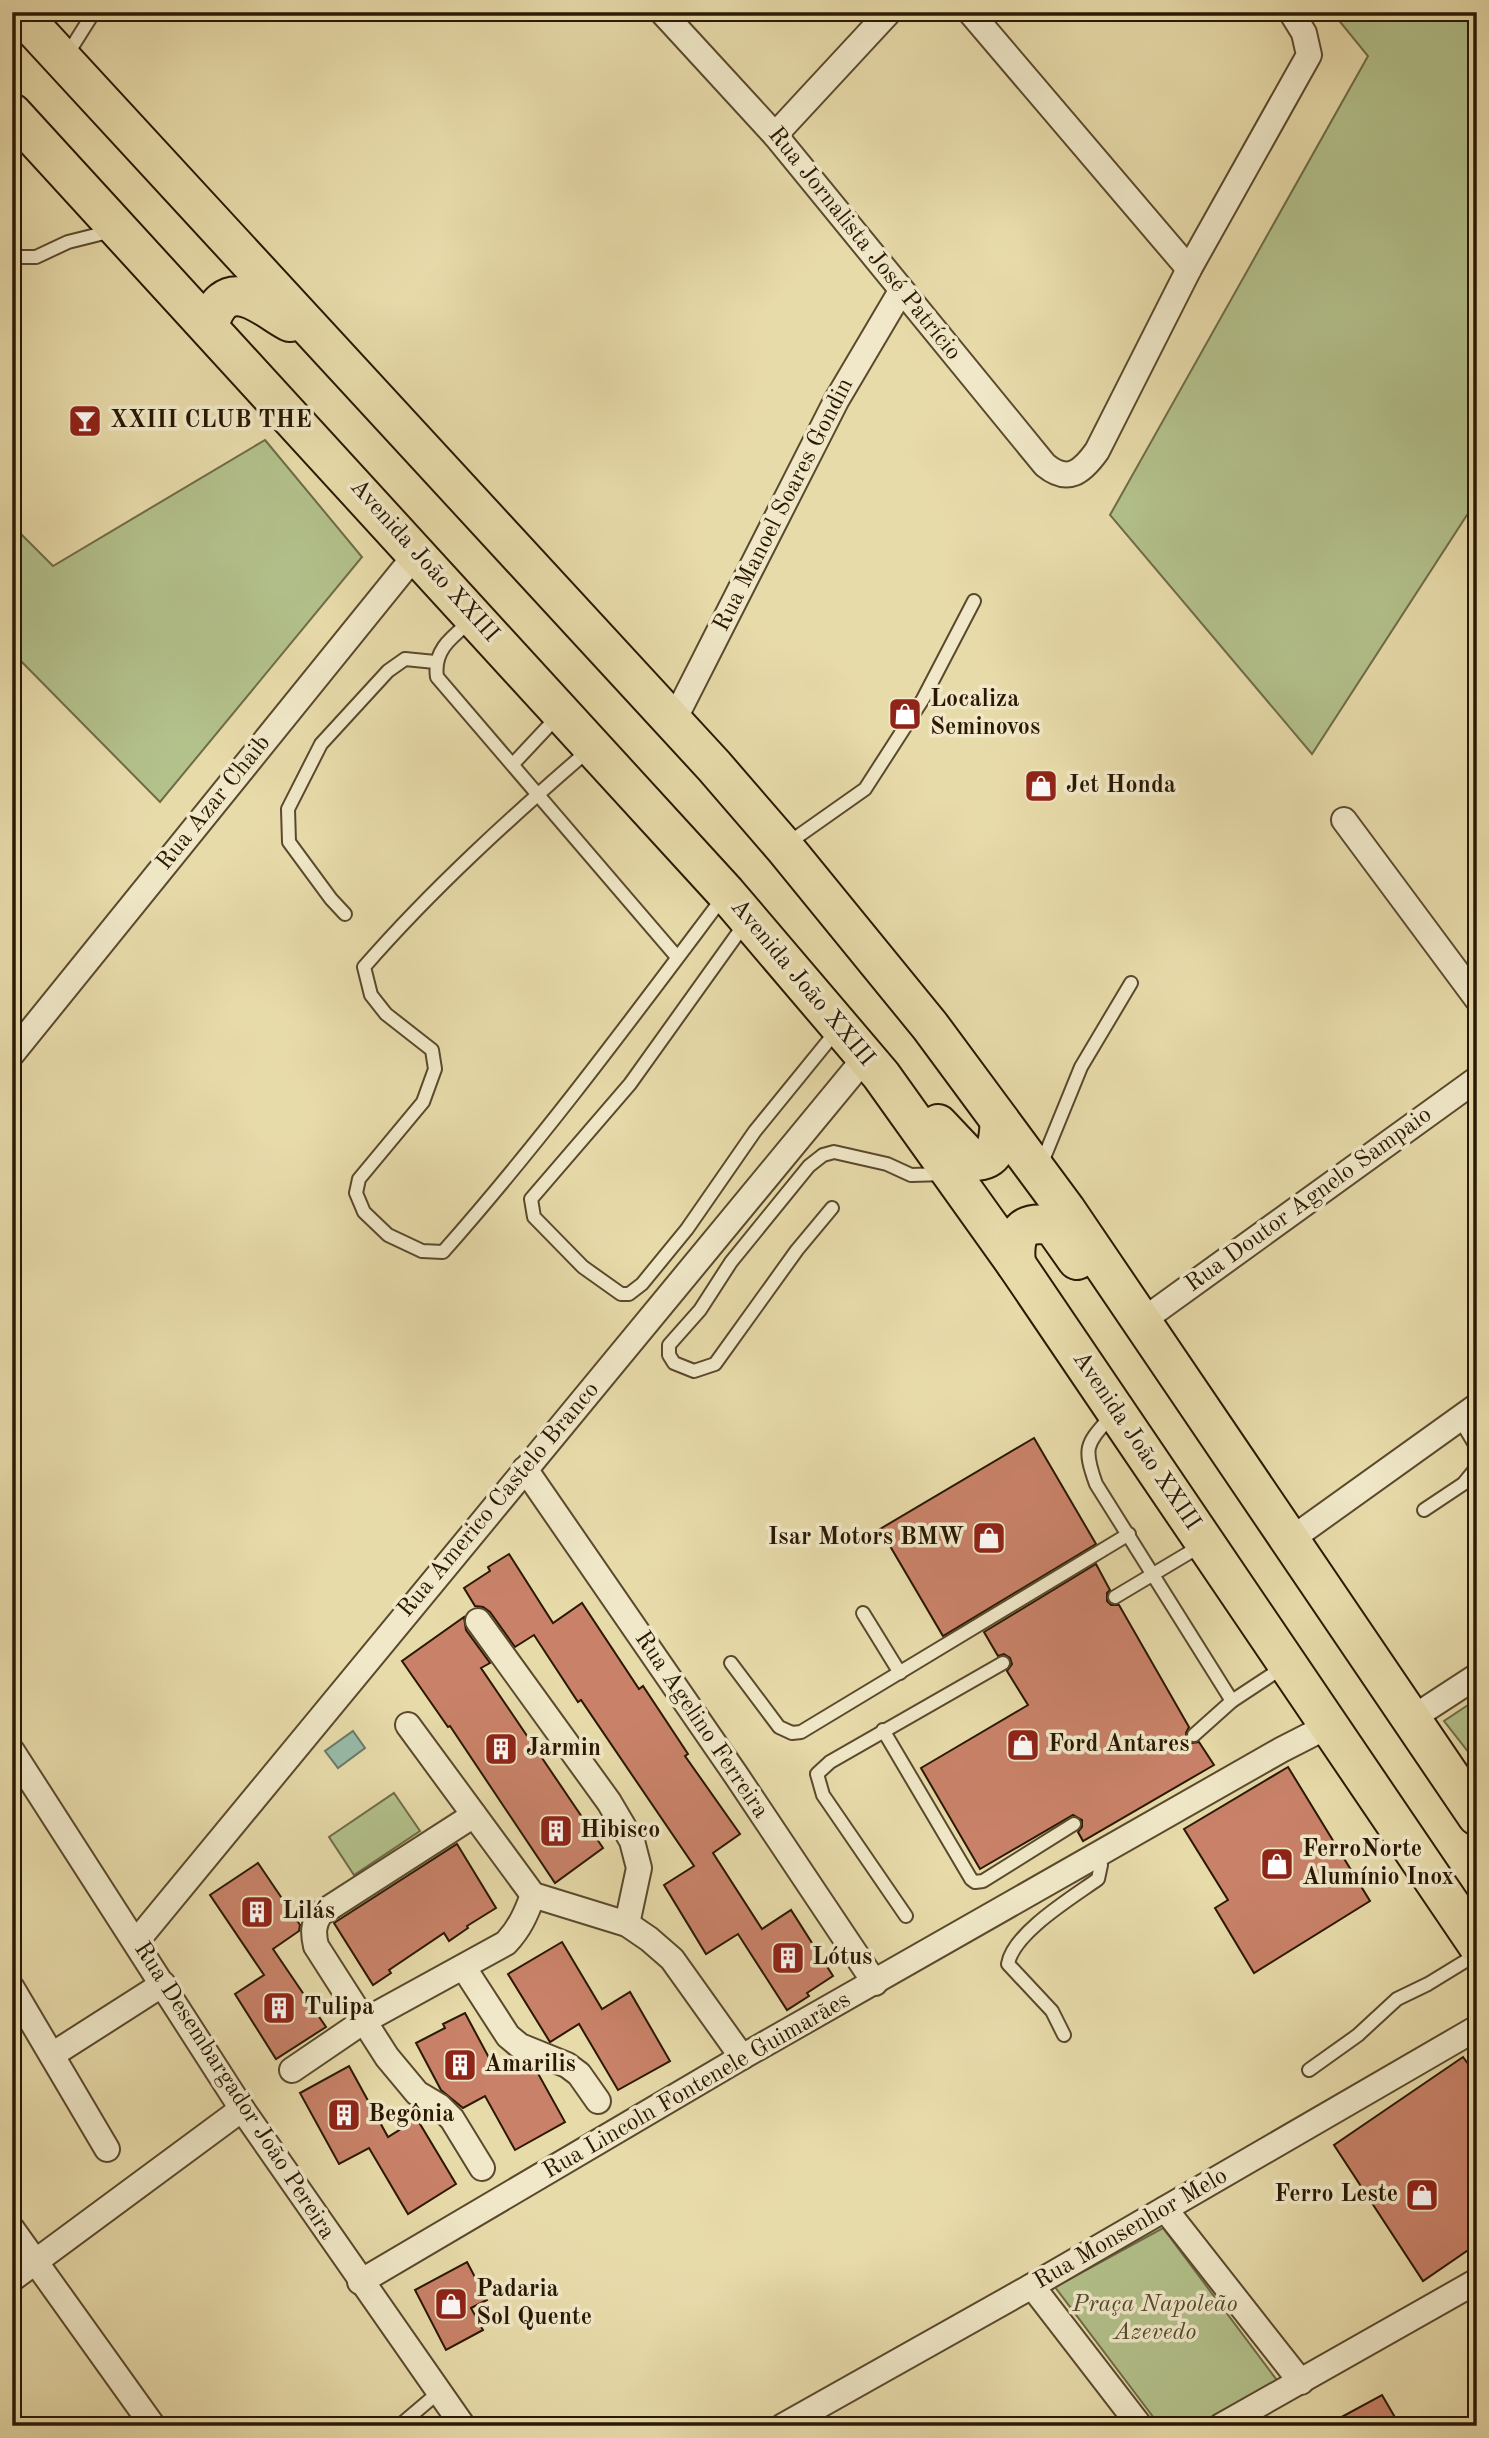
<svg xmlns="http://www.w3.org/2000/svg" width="1489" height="2438" viewBox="0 0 1489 2438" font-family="'Old Standard TT',serif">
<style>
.green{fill:#b3c18b;stroke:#6e6c47;stroke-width:2}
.water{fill:#97bba9;stroke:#6b7a67;stroke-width:2}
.building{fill:#c98269;stroke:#2a1803;stroke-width:2}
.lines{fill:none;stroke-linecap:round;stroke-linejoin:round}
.lane-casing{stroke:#5a492d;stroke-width:16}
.street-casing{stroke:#5a492d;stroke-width:28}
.primary-casing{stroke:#2a1803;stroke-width:42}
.lane{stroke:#f0e8c8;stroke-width:12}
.street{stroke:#f0e8c8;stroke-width:24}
.primary{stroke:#e8dbaa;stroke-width:38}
.labels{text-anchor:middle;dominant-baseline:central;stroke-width:7;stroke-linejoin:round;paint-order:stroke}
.street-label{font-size:24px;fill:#2a1803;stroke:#f0e8c8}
.poi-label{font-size:24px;font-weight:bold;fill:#2a1803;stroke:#f0e8c8;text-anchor:start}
.park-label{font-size:24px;font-style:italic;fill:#534b2c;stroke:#f0e8c8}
</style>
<rect width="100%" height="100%" fill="#e8dbaa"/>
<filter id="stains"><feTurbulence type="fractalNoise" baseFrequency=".00286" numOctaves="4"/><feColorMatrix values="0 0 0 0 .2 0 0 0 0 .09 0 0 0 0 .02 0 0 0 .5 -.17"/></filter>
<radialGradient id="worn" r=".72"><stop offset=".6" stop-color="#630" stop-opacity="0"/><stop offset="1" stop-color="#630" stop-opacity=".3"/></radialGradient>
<g class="green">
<polygon points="1332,12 1477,12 1477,514 1467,515 1312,754 1110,515 1368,56"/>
<polygon points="265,440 362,557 160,802 12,652 12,525 53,566"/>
<polygon points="1477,1699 1477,1763 1444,1721"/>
<polygon points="394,1793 420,1831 354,1875 329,1837"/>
<polygon points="1163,2228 1279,2383 1203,2426 1160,2426 1055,2287"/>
</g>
<polygon class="water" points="353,1731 365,1748 338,1768 325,1751"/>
<g class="building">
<polygon points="1034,1438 1096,1544 943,1636 880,1529"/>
<polygon points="509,1554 553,1623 582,1603 639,1689 643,1686 688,1754 685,1756 740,1834 713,1853 762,1929 791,1910 833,1976 807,1993 809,1996 787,2010 738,1934 706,1954 664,1885 694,1866 581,1700 578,1702 534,1635 515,1647 490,1612 483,1607 475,1606 464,1588 490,1571 488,1567"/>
<polygon points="1096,1564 1110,1590 1107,1593 1107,1601 1111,1605 1119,1605 1189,1727 1186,1733 1187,1740 1192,1743 1199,1742 1214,1765 1083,1841 1078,1832 1082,1827 1082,1820 1073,1815 980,1869 921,1768 1028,1705 1007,1671 1012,1664 1010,1658 1004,1654 998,1656 984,1632"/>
<polygon points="464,1617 466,1630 490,1663 481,1668 603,1848 555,1883 450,1726 448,1727 402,1661"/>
<polygon points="1288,1767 1370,1901 1254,1973 1215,1908 1228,1900 1184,1829"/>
<polygon points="457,1844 496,1908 467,1926 468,1928 449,1941 444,1933 389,1970 391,1973 373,1985 334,1923"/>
<polygon points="258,1863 300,1925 299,1931 273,1949 326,2027 276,2059 235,1994 264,1975 210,1895"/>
<polygon points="562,1942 602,2009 630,1992 670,2061 618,2090 579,2024 550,2042 508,1974"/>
<polygon points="465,2013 495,2069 513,2059 535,2068 565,2122 515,2150 485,2096 463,2108 441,2090 416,2043 445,2028 443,2024"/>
<polygon points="1463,2057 1477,2076 1477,2244 1423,2281 1334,2145"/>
<polygon points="349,2066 388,2137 417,2119 456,2184 408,2214 369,2148 339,2164 300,2093"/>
<polygon points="467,2262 487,2300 471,2308 483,2330 446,2350 415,2290"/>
<polygon points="1382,2395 1400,2426 1325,2426"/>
</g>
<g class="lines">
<defs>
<g id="lane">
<polyline points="65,58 94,12"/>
<polyline points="12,257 36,257 68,242 112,231"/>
<path d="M471,621C452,637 433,650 437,677L677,957"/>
<path d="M590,749C511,817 432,889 364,967L371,995L386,1014L432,1050L435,1069L423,1102L359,1179L356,1193L364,1212L388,1235L422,1251L443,1252C543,1139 633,1017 724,896"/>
<polyline points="513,764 558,716"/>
<polyline points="787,844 865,789 923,699 974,601"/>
<polyline points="345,914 331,899 289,842 288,809 321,744 388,671 405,659 435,662"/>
<polyline points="746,922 630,1084 531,1199 534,1217 583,1267 621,1294 629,1294 642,1284 687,1229 755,1131 838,1029"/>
<polyline points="1041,1165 1081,1067 1131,983"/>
<polyline points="832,1208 797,1250 715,1364 694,1371 674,1363 669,1355 669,1345 700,1310 731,1262 809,1166 823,1155 834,1152 887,1164 911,1175 945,1174"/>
<path d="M1113,1414C1087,1444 1082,1445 1096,1484L1232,1701"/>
<polyline points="1459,1418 1477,1448"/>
<polyline points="1424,1510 1463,1484 1477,1467"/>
<polyline points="1115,1597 1202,1545"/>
<polyline points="863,1613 900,1673"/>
<polyline points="731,1663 779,1727 792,1733 801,1732 1129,1534"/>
<polyline points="883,1730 971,1879 975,1882 983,1881 1074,1824"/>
<polyline points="1194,1735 1232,1701 1285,1666"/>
<polyline points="906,1916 823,1795 817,1774 830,1762 1003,1663"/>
<path d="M1064,2035L1052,2011L1008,1964C1013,1933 1073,1897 1098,1879L1101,1865L1096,1856"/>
<polyline points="1309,2070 1358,2035 1397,1999 1428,1984 1477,1954"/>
<polyline points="399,2426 439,2392"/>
</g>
<g id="street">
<path d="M662,12L775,135L1045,465C1068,484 1082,472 1097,451L1189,269L1309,55L1304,33L1291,12"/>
<polyline points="970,12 1189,269"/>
<polyline points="775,135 889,12"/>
<polyline points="673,722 836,401 901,291"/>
<polyline points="1344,820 1477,999"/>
<polyline points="12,1054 417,553"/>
<polyline points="1142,1321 1477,1079"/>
<polyline points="525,1469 736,1775 875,1983"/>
<polyline points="1290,1540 1477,1406"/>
<polyline points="478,1621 609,1802 632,1841 639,1868 627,1924"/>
<polyline points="1411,1719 1477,1676"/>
<polyline points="408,1725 533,1895 627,1924 649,1939 672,1959 742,2057"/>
<polyline points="12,1751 242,2109 463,2426"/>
<path d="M474,1815L320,1914C313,1925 313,1933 316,1946L387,2057L417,2093L439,2106L452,2119L482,2168"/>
<polyline points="136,1942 865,1058"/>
<polyline points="464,1968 508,2036 520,2046 567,2065 579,2074 598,2101"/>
<polyline points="12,1988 107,2149"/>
<polyline points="52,2055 163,1984"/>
<path d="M292,2070L364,2021L506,1943C520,1928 526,1914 533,1895"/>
<polyline points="1165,2209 1301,2382"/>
<polyline points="12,2229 153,2426"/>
<polyline points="12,2279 242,2109"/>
<polyline points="360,2282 742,2057 1281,1750 1328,1726"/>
<polyline points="1032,2286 1140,2426"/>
<polyline points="783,2426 1032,2286 1477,2028"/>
<polyline points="1221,2426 1477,2281"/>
</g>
<g id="primary">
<polyline points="19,12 714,766 784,847 930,1026 1066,1210 1477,1816"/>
<polyline points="12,113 726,893 881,1075 1016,1264 1477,1944"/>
<path d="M208,325C212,317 216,306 223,301C243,285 273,314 290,322"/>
<path d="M938,1124L973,1161C999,1161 998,1141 1000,1121"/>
<path d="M1016,1264C1013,1235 1020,1219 1053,1226L1077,1260"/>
</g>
</defs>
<use href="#lane" class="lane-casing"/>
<use href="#street" class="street-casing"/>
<use href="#primary" class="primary-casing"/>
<use href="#lane" class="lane"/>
<use href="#street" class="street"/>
<use href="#primary" class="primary"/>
</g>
<defs>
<symbol id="bar-square" viewBox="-11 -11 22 22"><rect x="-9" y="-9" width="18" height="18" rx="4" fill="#8f2418" stroke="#f0e8c8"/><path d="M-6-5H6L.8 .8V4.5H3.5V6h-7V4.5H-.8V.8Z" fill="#fff"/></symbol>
<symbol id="shop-square" viewBox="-11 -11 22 22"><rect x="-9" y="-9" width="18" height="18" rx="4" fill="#8f2418" stroke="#f0e8c8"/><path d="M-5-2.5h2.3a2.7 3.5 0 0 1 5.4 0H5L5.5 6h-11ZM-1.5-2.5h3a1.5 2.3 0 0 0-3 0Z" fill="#fff"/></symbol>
<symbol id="building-square" viewBox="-11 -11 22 22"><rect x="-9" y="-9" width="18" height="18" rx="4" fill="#8f2418" stroke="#f0e8c8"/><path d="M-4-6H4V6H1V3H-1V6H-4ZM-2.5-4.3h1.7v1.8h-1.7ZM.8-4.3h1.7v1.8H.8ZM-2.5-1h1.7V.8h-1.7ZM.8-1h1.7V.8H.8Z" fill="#fff"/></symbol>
</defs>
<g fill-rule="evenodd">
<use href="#bar-square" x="66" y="402" width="38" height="38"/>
<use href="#shop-square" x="886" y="695" width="38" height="38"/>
<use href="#shop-square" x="1022" y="767" width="38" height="38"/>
<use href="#shop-square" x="970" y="1519" width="38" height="38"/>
<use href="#shop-square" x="1004" y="1726" width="38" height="38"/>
<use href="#building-square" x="482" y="1730" width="38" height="38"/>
<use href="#building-square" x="537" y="1812" width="38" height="38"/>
<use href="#shop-square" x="1258" y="1845" width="38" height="38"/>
<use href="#building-square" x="238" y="1893" width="38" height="38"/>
<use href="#building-square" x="769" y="1939" width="38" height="38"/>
<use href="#building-square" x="260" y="1989" width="38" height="38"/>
<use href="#building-square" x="441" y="2046" width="38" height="38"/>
<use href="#building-square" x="325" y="2096" width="38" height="38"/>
<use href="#shop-square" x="1403" y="2176" width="38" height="38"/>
<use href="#shop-square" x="432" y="2285" width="38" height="38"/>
</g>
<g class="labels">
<g class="street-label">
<text transform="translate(864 244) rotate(51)">Rua Jornalista José Patrício</text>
<text transform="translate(784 505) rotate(-63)">Rua Manoel Soares Gondin</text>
<text transform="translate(424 561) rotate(48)">Avenida João XXIII</text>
<text transform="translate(214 803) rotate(-51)">Rua Azar Chaib</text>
<text transform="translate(802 983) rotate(50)">Avenida João XXIII</text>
<text transform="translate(1309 1200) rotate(-36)">Rua Doutor Agnelo Sampaio</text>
<text transform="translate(1136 1441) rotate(56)">Avenida João XXIII</text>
<text transform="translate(499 1500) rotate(-50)">Rua Americo Castelo Branco</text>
<text transform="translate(701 1725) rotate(56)">Rua Agelino Ferreira</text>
<text transform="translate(697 2086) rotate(-30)">Rua Lincoln Fontenele Guimarães</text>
<text transform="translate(234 2091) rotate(57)">Rua Desembargador João Pereira</text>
<text transform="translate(1131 2229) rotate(-30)">Rua Monsenhor Melo</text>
</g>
<g class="poi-label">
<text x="110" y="421">XXIII CLUB THE</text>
<text x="930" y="700">Localiza<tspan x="930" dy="28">Seminovos</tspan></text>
<text x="1066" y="786">Jet Honda</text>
<text x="964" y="1538" text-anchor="end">Isar Motors BMW</text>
<text x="1048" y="1745">Ford Antares</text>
<text x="526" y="1749">Jarmin</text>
<text x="580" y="1831">Hibisco</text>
<text x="1302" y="1850">FerroNorte<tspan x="1302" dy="28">Alumínio Inox</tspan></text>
<text x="282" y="1912">Lilás</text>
<text x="812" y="1958">Lótus</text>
<text x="304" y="2008">Tulipa</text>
<text x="484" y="2065">Amarilis</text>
<text x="368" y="2115">Begônia</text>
<text x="1398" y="2195" text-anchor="end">Ferro Leste</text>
<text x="476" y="2290">Padaria<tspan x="476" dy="28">Sol Quente</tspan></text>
</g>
<g class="park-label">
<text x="1155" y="2305">Praça Napoleão<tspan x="1155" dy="28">Azevedo</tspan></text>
</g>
</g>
<rect width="1489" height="2438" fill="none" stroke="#e8dbaa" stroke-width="42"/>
<rect x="14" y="14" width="1461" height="2410" fill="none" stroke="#2a1803" stroke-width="3.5"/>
<rect x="21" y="21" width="1447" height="2396" fill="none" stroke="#2a1803" stroke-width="2"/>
<rect width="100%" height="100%" filter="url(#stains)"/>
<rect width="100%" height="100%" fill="url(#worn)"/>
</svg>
